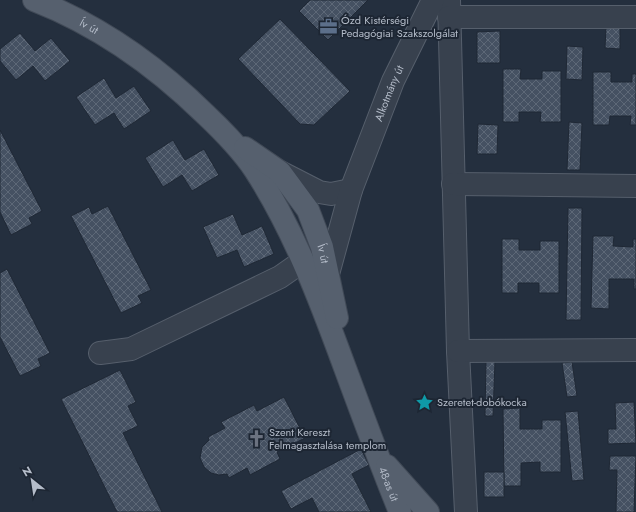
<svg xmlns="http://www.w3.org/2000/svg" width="636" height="512" viewBox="0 0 636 512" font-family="Jost,sans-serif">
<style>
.building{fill:url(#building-cross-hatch);stroke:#1f2835}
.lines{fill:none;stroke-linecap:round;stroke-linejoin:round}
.minor-casing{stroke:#565f6c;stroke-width:24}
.major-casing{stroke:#414a57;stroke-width:24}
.minor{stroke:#38414e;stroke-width:22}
.major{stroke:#56606e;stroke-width:22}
.labels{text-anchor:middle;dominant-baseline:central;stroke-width:4;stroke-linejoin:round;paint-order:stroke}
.poi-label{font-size:11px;fill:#b4bcc9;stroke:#1d2633;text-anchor:start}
.street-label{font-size:11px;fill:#b4bcc9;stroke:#1d2633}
</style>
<defs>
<pattern id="building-cross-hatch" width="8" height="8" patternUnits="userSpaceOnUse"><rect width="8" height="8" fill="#455162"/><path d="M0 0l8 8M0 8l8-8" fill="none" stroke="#5d6877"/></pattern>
</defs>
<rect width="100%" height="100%" fill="#242f3e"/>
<g class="building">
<polygon points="310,0 368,0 328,40 299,11"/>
<polygon points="280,19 350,91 314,125 300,124 238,59"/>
<polygon points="606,27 620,27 620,49 605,48"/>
<polygon points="500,31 500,63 477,63 477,32"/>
<polygon points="20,33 35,51 51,38 70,61 45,81 33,66 16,80 0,61 0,49"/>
<polygon points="567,46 583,47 582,80 566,79"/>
<polygon points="503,69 521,69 520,79 542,79 542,71 561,71 561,122 540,122 541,112 519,112 519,122 503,122"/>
<polygon points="593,72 611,72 611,82 632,82 632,74 636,74 636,125 630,125 631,116 610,116 609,125 593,125"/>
<polygon points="104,78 116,98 134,86 151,111 124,129 114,113 95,125 76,97"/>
<polygon points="569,122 582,123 580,170 567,170"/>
<polygon points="478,124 498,125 497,154 477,154"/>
<polygon points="0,130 42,211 29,218 32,224 11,235 0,212"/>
<polygon points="173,140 185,160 204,149 219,175 192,191 182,175 163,187 145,158"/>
<polygon points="108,206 151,290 138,296 142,303 121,313 71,216 89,207 92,214"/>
<polygon points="568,208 582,208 581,320 566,320"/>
<polygon points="233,214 242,235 262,226 274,254 244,267 237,250 217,258 203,227"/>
<polygon points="593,236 614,236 613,246 633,247 633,239 636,239 636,289 634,289 634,279 609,279 609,309 591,308"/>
<polygon points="502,239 519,239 519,250 540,250 540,241 559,241 559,293 539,293 539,283 518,283 518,293 502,293"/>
<polygon points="7,269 50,353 38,359 41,366 20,376 0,337 0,273"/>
<polygon points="486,360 495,361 493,416 485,416"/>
<polygon points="572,362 577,396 567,397 562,363"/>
<polygon points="120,370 136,402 128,406 138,426 123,433 162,512 117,512 61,399"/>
<polygon points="284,397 305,438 277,452 280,459 250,475 247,468 229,478 227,474 219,475 211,473 204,467 200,458 202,447 209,440 208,437 225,428 221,422 254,405 257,411"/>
<polygon points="634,402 636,443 608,444 608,429 616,429 615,403"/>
<polygon points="520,408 520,429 542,429 542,420 561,420 561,472 540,472 540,462 521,463 521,486 504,486 503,409"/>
<polygon points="578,411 584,480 572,481 565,412"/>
<polygon points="361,449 369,465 352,474 371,512 319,512 312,498 291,509 281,491"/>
<polygon points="610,456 636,456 634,512 616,512 617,470 609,470"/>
<rect x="484" y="472" width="20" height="25"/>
</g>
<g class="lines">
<defs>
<g id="minor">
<polyline points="449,0 458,351 466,512"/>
<polyline points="449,17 636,17"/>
<polyline points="280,172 319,192 331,194 351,190"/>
<polyline points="453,184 636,186"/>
<path id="s1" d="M328,274L351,190L393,81L433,0"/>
<polyline points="458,351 636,350"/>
<polyline points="100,353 131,349 280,277 303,261"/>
</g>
<g id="major">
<path id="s2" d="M34,0C98,25 156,66 205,114C223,131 241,149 255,170C291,226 315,287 338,349C358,403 378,458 400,512"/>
<path id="s3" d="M245,148L280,172L308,210L322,247L337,318"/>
<polyline points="387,466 428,512"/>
</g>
</defs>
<use href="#minor" class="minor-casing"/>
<use href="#major" class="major-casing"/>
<use href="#minor" class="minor"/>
<use href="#major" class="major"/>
</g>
<defs>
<symbol id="office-bare" viewBox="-9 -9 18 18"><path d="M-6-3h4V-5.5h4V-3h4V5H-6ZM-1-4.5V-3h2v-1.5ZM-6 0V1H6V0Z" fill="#5c6f8a" stroke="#1d2633" stroke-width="2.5" paint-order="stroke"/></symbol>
<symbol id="sight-bare" viewBox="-9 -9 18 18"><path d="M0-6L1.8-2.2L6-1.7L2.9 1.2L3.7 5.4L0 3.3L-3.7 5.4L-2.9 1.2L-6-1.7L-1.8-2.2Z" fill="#0f9aa8" stroke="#1d2633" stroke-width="2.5" paint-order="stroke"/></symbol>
<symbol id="church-bare" viewBox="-9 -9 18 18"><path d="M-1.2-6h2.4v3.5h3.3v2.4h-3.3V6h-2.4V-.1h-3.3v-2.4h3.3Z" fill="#6b7280" stroke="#1d2633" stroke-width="2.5" paint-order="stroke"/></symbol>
</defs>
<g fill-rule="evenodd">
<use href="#office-bare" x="316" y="14" width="25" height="25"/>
<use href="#sight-bare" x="412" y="390" width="25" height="25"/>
<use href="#church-bare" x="244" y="426" width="25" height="25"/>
</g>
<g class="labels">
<g class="poi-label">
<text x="341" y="20">Ózd Kistérségi<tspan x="341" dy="13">Pedagógiai Szakszolgálat</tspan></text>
<text x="437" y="402">Szeretet-dobókocka</text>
<text x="269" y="432">Szent Kereszt<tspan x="269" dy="13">Felmagasztalása templom</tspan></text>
</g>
<g class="street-label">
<text stroke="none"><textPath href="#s2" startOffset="61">Ív út</textPath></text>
<text stroke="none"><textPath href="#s1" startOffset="191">Alkotmány út</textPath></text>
<text stroke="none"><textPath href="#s3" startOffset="136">Ív út</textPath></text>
<text stroke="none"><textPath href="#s2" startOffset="624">48-as út</textPath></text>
</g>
</g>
<g transform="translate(32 480) rotate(330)" stroke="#1d2633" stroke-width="3" paint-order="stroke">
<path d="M0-3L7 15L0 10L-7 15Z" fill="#b4bcc9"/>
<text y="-6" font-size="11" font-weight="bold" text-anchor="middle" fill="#b4bcc9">N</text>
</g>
</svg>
